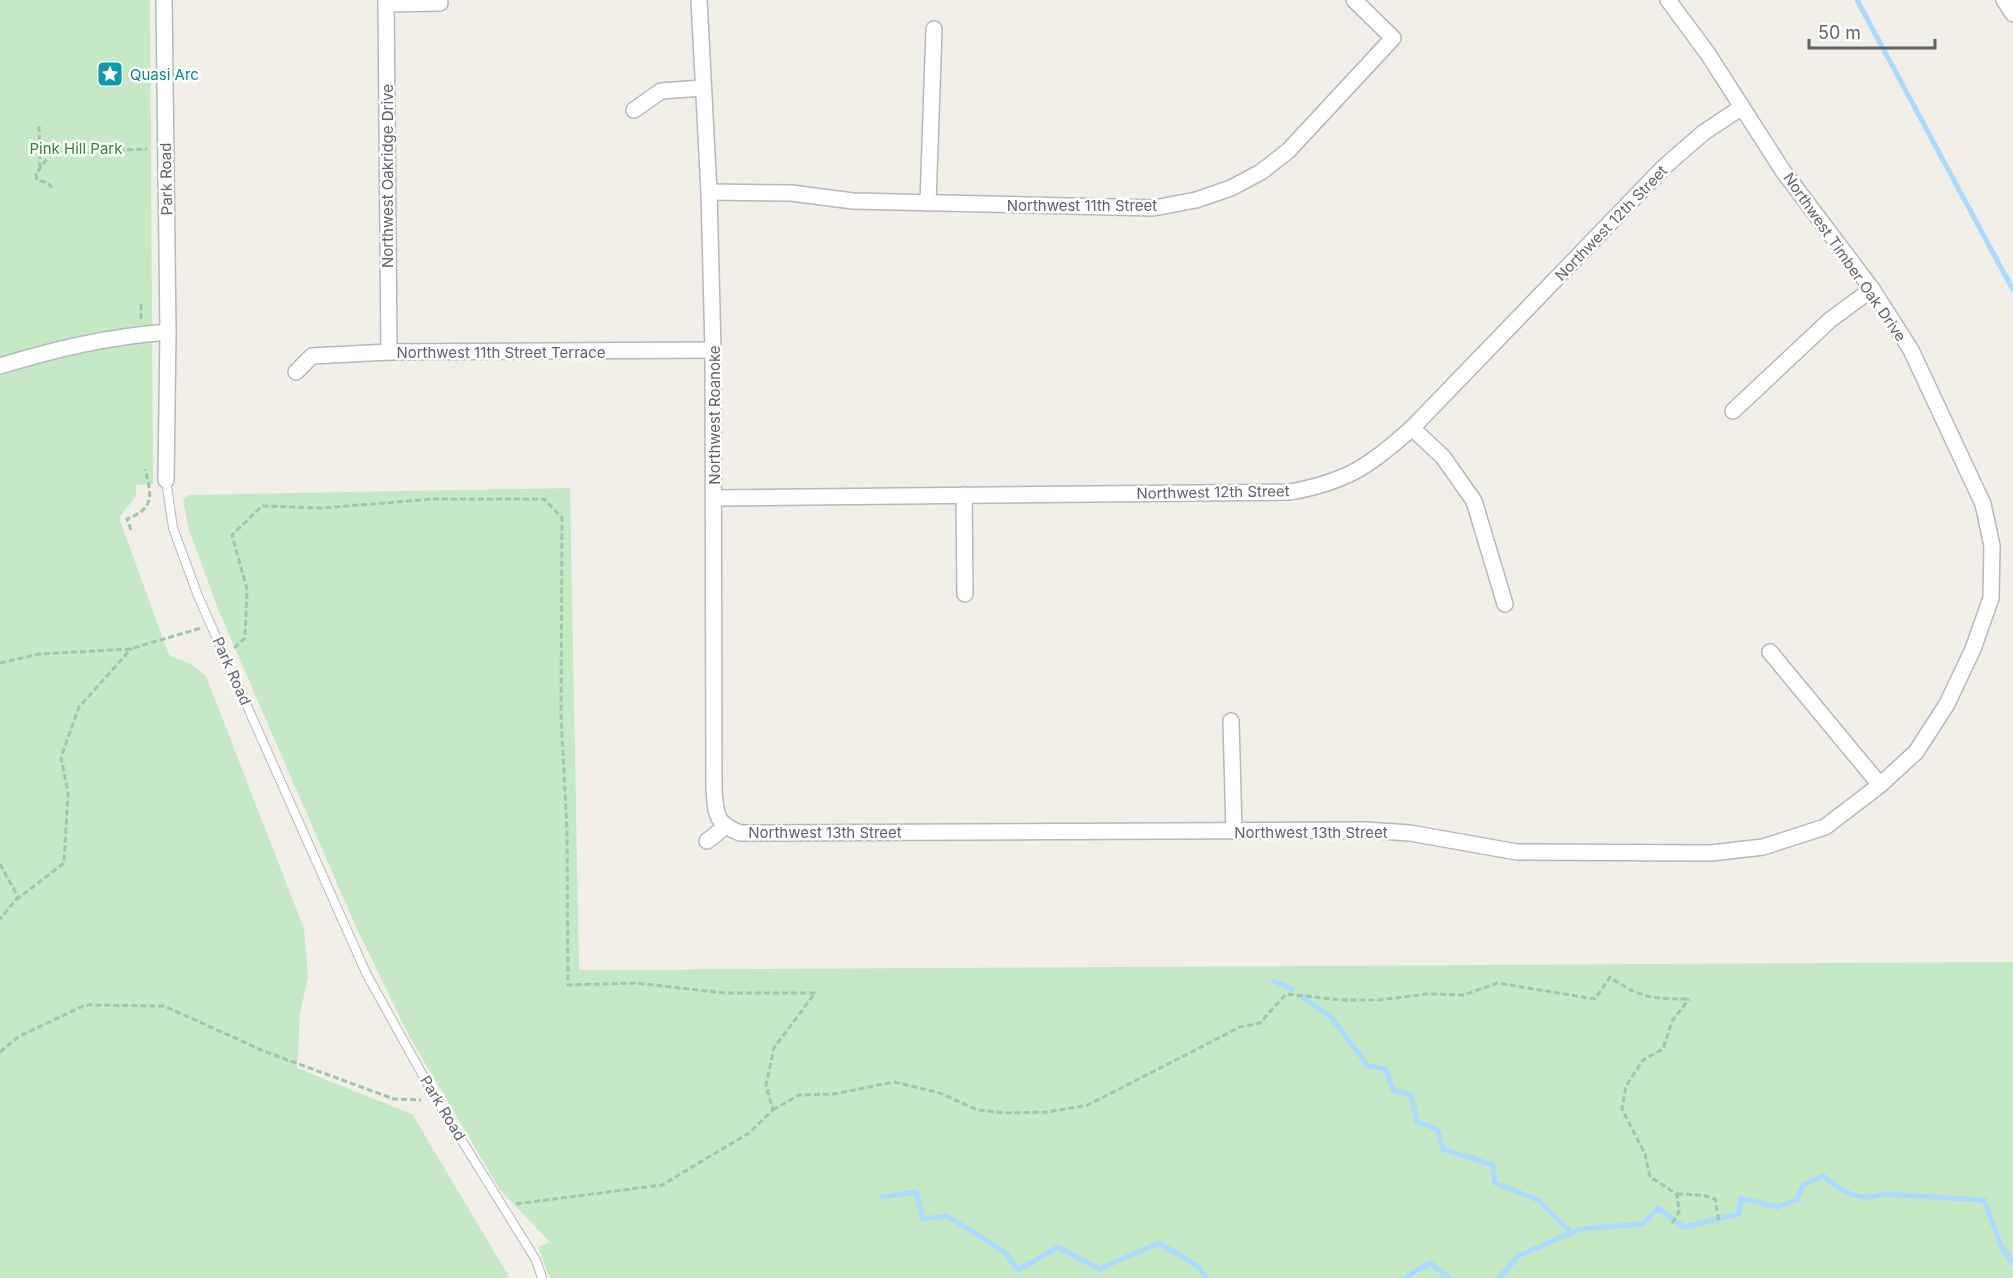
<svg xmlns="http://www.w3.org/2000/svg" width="2013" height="1278" viewBox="0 0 2013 1278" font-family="Inter,sans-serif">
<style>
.green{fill:#c5e8c5}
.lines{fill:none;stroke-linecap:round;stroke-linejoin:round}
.stream{stroke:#aadaff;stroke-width:5}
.lane-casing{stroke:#b5b8bc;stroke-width:10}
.street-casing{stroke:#b5b8bc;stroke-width:18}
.path{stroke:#9cc7a9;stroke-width:3;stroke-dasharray:6 3;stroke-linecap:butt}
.lane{stroke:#fff;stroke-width:8}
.street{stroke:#fff;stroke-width:15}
.labels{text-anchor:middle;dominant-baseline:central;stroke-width:5;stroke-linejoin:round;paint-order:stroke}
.culture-label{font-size:15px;fill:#0d838f;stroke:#fff;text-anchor:start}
.park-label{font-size:15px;fill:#348238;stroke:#fff}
.street-label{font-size:15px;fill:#5f6368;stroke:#fff}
</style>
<rect width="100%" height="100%" fill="#f1efe8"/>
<g class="green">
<polygon points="0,0 150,0 153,484 136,485 136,496 119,518 169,655 191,664 206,676 304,929 308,976 300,1014 297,1068 412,1114 510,1278 0,1278"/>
<polygon points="570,488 579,970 2013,962 2013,1278 550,1278 538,1247 550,1242 500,1190 409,1036 356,927 218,609 188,527 183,499 190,495"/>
</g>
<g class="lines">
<g class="stream">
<polyline points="1857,0 2013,290"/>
<polyline points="1274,981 1292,989"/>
<polyline points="1303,998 1331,1017 1368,1066 1386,1069 1393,1090 1411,1095 1417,1122 1437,1129 1443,1149 1493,1165 1495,1183 1538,1200 1571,1232"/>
<polyline points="882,1197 916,1192 923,1219 947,1216 1005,1252 1018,1270 1058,1247 1099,1269 1159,1243 1199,1267 1206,1278"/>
<polyline points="1404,1278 1430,1263 1449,1278"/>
<path d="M1499,1278L1518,1256L1580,1229L1643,1224L1658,1208L1684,1227L1739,1214L1741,1198L1777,1207L1797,1200L1803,1185L1823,1176C1841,1191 1859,1203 1882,1194L1984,1200L2001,1246L2013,1263"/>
</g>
<defs>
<polyline id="lane" points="166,480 173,528 198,596 367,975 436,1099 536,1260 542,1278"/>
<g id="street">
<polyline points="164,0 168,332 166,480"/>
<polyline points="386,0 389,352"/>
<path d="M699,0L709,192L713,350L714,789C716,815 715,823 740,833L1365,830L1410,833L1517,852L1711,853L1763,847L1825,827L1880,785L1916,752L1947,704L1973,649L1991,598L1992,546L1983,504L1911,350L1872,289L1783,171L1708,54L1668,0"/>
<polyline points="2004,0 2013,14"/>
<polyline points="386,4 440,3"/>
<polyline points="634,110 661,91 703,88"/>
<polyline points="709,192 791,193 853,201 1154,208 1196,200 1231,188 1261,172 1288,151 1393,38 1354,0"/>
<polyline points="928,203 934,29"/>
<path d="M0,366C59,348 107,337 168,332"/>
<polyline points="296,372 312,356 389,352 713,350"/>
<polyline points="1733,411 1830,320 1872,289"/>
<polyline points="1412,428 1443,457 1474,501 1505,604"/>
<polyline points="964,495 965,594"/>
<path d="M714,498L1290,492C1346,482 1370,466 1412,428L1664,167L1703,133L1742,107"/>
<polyline points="1770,652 1880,785"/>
<polyline points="1231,721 1234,831"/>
<polyline points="707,841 725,827"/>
</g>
</defs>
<use href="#lane" class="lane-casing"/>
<use href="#street" class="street-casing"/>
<g class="path">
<polyline points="39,126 40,167"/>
<polyline points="52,188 48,183 37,180 36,174 51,153 147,149"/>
<polyline points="141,304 141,320"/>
<path d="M131,530L127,519C156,508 151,494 145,469"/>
<polyline points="234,648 245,638 247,589 232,535 262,506 322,508 434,499 544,499 562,518 561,715 567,831 568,985 636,983 725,993 815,993 774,1048 766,1085 773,1110 749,1133 662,1185 515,1204"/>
<polyline points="0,663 39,654 130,649 201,628"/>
<polyline points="0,864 18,897 0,919"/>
<polyline points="16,900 64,863 68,793 61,757 79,707 132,648"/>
<polyline points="0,1052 18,1037 85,1005 164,1006 266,1052 394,1099 421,1100"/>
<path d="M773,1110L799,1095L834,1094L894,1082L940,1093L977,1110L1006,1113L1048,1112L1088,1105L1240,1027L1260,1023L1286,994L1342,1000H1379L1427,994L1464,995L1497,983L1595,999L1610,977C1639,998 1653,999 1689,999"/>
<polyline points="1677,1194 1703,1195 1715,1199 1719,1221"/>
<polyline points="1672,1223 1679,1212 1677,1194 1650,1177 1645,1154 1622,1109 1626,1086 1643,1060 1663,1049 1672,1021 1689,999"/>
</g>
<use href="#lane" class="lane"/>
<use href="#street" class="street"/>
</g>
<defs>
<symbol id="sight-square" viewBox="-11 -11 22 22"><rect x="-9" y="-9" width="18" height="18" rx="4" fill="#0f9aa8" stroke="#fff"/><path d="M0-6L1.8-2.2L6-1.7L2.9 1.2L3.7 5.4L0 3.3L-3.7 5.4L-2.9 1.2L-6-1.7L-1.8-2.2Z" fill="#fff"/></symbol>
</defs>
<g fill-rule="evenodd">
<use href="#sight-square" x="95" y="59" width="30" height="30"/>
</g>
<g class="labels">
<g class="culture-label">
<text x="130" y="74">Quasi Arc</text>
</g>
<g class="park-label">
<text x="76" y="148">Pink Hill Park</text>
</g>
<g class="street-label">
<text transform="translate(387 176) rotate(-90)">Northwest Oakridge Drive</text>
<text transform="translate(166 179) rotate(-91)">Park Road</text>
<text x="1082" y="205">Northwest 11th Street</text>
<text transform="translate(1611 223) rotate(-46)">Northwest 12th Street</text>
<text transform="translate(1845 257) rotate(55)">Northwest Timber Oak Drive</text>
<text x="501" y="352">Northwest 11th Street Terrace</text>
<text transform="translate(714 415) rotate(-90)">Northwest Roanoke</text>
<text transform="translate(1213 492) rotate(-1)">Northwest 12th Street</text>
<text transform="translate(232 671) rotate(66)">Park Road</text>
<text x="825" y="832">Northwest 13th Street</text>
<text x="1311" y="832">Northwest 13th Street</text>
<text transform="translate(443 1108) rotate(59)">Park Road</text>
</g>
</g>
<path d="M1809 39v9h126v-9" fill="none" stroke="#5f6368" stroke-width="3"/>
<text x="1818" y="39" font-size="18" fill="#5f6368" stroke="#ffffff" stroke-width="4.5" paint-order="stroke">50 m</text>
</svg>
